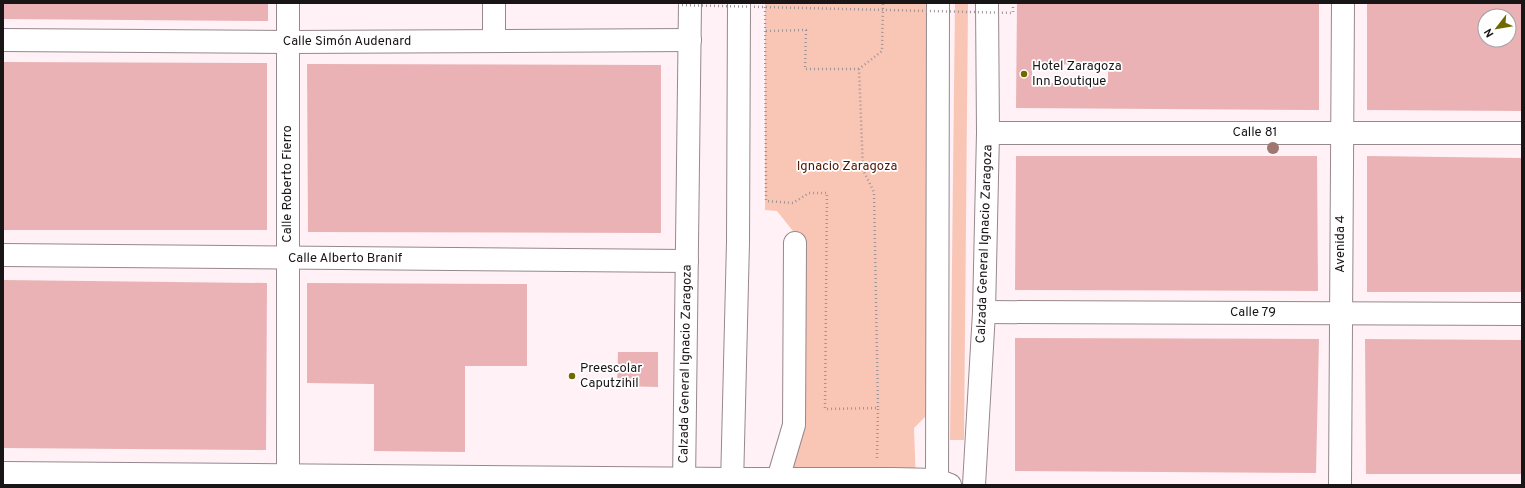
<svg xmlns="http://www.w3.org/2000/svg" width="1525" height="488" viewBox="0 0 1525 488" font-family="Overpass,sans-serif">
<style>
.green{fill:#f9c5b4}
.building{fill:#eab2b4;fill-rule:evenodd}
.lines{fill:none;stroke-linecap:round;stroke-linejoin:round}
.minor-casing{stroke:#95898d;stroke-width:24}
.major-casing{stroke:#95898d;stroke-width:24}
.path{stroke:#9f9599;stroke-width:2.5;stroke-dasharray:1 3;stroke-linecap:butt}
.minor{stroke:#fff;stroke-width:22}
.major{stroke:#fff;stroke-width:22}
.path-bridge{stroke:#9f9599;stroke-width:2.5;stroke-dasharray:1 3;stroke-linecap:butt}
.tree{fill:#9e776f}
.poi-dot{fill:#716800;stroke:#fff;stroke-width:1.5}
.labels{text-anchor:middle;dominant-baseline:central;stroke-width:3.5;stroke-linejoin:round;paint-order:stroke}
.street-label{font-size:13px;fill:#191416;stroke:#fff}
.poi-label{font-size:13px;fill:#191416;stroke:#fff;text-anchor:start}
.park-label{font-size:13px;fill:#4f1300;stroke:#fff}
</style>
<rect width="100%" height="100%" fill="#fff1f6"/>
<g class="green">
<polygon points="765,3 928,3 933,409 914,428 916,485 780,474 797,236 777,211 765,210"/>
<polygon points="955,3 968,3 964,440 950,440"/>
</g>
<g class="building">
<polygon points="3,3 268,3 268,21 3,19"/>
<path d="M1017,3H1319V110L1016,108ZM1032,64L1108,65V83H1032Z"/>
<path d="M1367,3H1522V111L1367,110ZM1485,16H1509V40H1485Z"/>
<polygon points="3,62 267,63 267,230 3,230"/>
<polygon points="307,64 661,65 661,233 308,232"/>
<polygon points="1016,156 1317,156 1318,291 1015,290"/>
<polygon points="1367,156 1522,158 1522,292 1367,292"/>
<polygon points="3,280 267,283 266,450 3,448"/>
<polygon points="307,283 527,284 527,366 465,366 465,452 374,451 374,384 307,383"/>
<polygon points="1015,338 1319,339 1316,473 1015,471"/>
<polygon points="1365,339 1522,340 1522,474 1366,474"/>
<polygon points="618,352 658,352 658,387 617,386"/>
</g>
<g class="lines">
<defs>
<g id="minor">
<polyline points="3,40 288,42 690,40"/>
<polyline points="494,41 494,3"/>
<polyline points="988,133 1522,133"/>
<polyline points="3,255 687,261"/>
<polyline points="984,312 1522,314"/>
<polyline points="3,473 732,479 893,479 937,480 950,485"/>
<polyline points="778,479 794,425 795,243"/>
<polyline points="288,485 288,3"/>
<polyline points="1340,485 1343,3"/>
</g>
<g id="major">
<polyline points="684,485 690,3"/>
<polyline points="732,485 738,242 739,3"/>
<polyline points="937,485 938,3"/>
<polyline points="974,485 984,312 988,133 987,3"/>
</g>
</defs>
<use href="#minor" class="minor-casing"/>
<use href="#major" class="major-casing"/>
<g class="path">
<polyline points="765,3 766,201 793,203 809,193 827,193 825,409 878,408 874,192 863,170 859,69 882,51 883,3"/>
<polyline points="1013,3 1013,13"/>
<polyline points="766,31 806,30 805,69 859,69"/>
<polyline points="877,458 878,408"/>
</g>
<use href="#minor" class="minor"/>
<use href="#major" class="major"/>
<polyline class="path-bridge" points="678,5 1013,13"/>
</g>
<circle class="tree" cx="1273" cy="148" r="6"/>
<g class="poi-dot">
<circle cx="1024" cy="74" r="4"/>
<circle cx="572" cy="376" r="4"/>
</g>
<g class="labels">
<g class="street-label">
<text x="347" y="42">Calle Simón Audenard</text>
<text x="1255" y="133">Calle 81</text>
<text transform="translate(288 184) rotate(-90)">Calle Roberto Fierro</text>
<text transform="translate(985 244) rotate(-88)">Calzada General Ignacio Zaragoza</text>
<text transform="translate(1341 244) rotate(-90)">Avenida 4</text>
<text x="345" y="259">Calle Alberto Branif</text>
<text x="1253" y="313">Calle 79</text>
<text transform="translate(686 364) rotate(-89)">Calzada General Ignacio Zaragoza</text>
</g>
<g class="poi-label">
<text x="1032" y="67">Hotel Zaragoza<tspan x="1032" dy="15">Inn Boutique</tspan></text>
<text x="580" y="369">Preescolar<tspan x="580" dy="15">Caputzihil</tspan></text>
</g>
<g class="park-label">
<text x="847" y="167">Ignacio Zaragoza</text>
</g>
</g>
<rect width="1525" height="488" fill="none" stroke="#191416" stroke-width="8"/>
<g transform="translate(1497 28) rotate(239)"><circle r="19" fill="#ffffff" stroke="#a3a1a2"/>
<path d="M0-3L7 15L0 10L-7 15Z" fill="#716800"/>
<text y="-6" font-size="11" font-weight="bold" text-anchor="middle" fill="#191416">N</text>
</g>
</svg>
